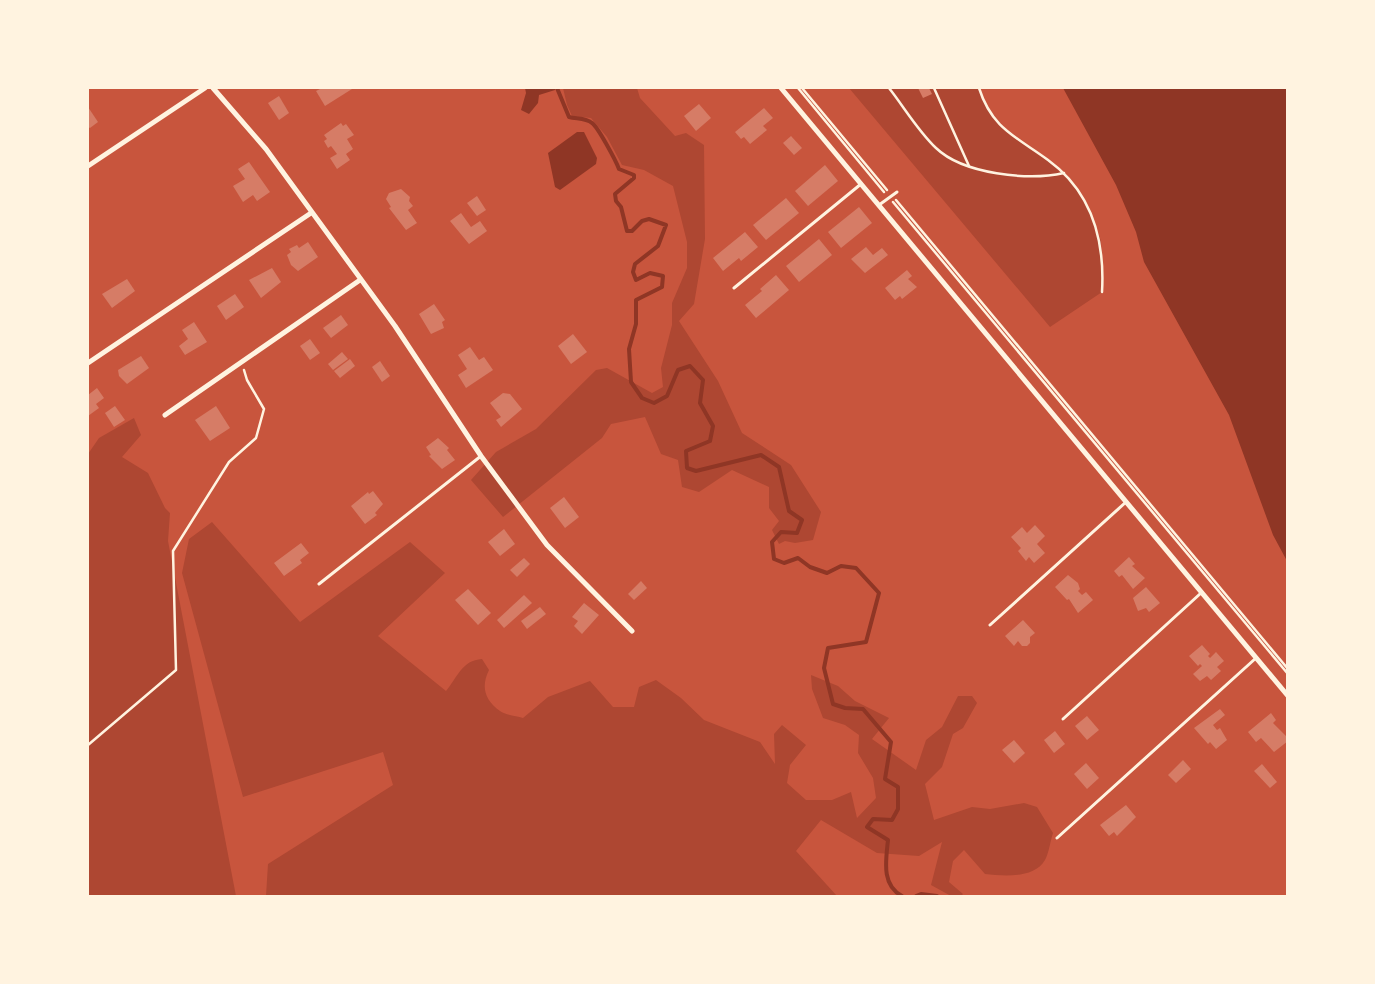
<svg xmlns="http://www.w3.org/2000/svg" width="1375" height="984" viewBox="0 0 1375 984" font-family="Montserrat,sans-serif">
<style>
.green{fill:#ae4732}
.water{fill:#8f3625}
.lines{fill:none;stroke-linecap:round;stroke-linejoin:round}
.stream{stroke:#8f3625;stroke-width:4}
.building{fill:#d67c66}
.path{stroke:#fff3e0;stroke-width:2.5}
.service{stroke:#fff3e0;stroke-width:3}
.minor{stroke:#fff3e0;stroke-width:5}
</style>
<rect width="100%" height="100%" fill="#c8553d"/>
<g class="green">
<polygon points="563,88 637,88 640,98 675,136 686,133 704,145 705,239 694,304 679,321 718,381 742,433 791,465 821,512 813,540 795,543 785,541 779,544 772,530 779,521 769,508 769,487 732,470 699,492 682,487 678,460 661,454 645,417 611,424 602,438 503,517 471,480 496,452 536,429 596,370 607,368 652,393 663,387 661,368 672,325 672,303 687,268 687,242 673,186 644,170 622,165 607,137 591,118 572,116 567,105"/>
<polygon points="849,88 979,88 985,104 1010,135 1050,162 1075,186 1094,220 1101,241 1102,292 1050,327"/>
<polygon points="134,418 141,435 122,457 148,473 165,508 170,513 168,541 236,896 88,896 88,454 99,438"/>
<path d="M212,522L300,622L410,542L445,573L378,636L446,691C457,678 462,660 482,659L489,670C481,686 484,700 500,711C505,715 516,716 523,718L548,697L590,681L613,707H634L639,687L656,680L681,698L704,720L760,742L775,764L774,734L782,725L806,745L790,765L787,783L806,800H832L851,792L857,818L876,798L873,778L858,753L859,735L845,725L823,718L812,689L811,675L838,686L855,701L889,718L872,739L916,770L926,740L942,727L958,696H972L977,703L963,728L953,734L942,767L925,784L934,820L972,807L990,809L1024,803L1037,807L1053,833C1050,842 1049,853 1045,860C1034,879 1003,876 985,874L964,850L953,861L949,882L963,894L961,896H951L931,885L942,842L919,856L877,853L821,820L796,851L837,896H266L268,864L393,785L383,752L243,797L182,573L189,539Z"/>
</g>
<g class="water">
<polygon points="525,88 555,88 555,90 539,95 538,103 529,114 521,110 526,93"/>
<polygon points="1063,88 1287,88 1287,561 1273,535 1229,415 1144,262 1136,232 1116,185"/>
<polygon points="577,132 584,132 597,158 596,164 560,190 555,187 548,153"/>
</g>
<g class="lines">
<g class="stream">
<path d="M557,88L569,117C577,119 586,118 592,123C598,127 616,161 619,169L634,175V178L615,194L616,201L621,207L627,231H632L642,221L649,219L666,225L658,246L635,264L633,272L636,280L650,273L663,276L662,287L636,300V324L629,349L631,382L642,398L654,403L667,396L678,370L690,366L703,380L700,403L713,426L710,441L686,451L687,468L696,471L761,455L779,467L789,511L802,520L797,533L781,532L772,542L774,559L784,563L798,558L810,567L827,573L841,566L856,568L879,593L866,642L828,648L824,668L833,704L845,708L863,709L891,742L885,779L898,787V809L892,820L873,819L867,827L888,840C886,860 881,885 902,896"/>
<polyline points="916,896 921,894 937,896"/>
</g>
</g>
<g class="building">
<polygon points="322,88 351,88 352,89 325,106 316,91"/>
<polygon points="918,88 929,88 932,94 923,98"/>
<polygon points="279,96 289,113 279,120 268,103"/>
<polygon points="699,104 711,118 696,131 684,116"/>
<polygon points="88,107 98,122 90,128 88,127"/>
<polygon points="764,108 773,118 763,126 767,130 750,144 744,137 741,139 735,132"/>
<polygon points="341,123 343,126 346,124 354,135 347,139 353,149 346,154 350,160 337,169 330,158 337,154 331,146 328,148 324,141 327,139 324,135"/>
<polygon points="791,136 802,148 794,155 783,143"/>
<polygon points="249,162 270,192 257,201 253,195 243,202 233,186 245,179 238,169"/>
<polygon points="825,165 838,181 808,206 795,191"/>
<polygon points="401,189 410,197 409,201 413,206 408,210 417,223 406,230 389,208 391,207 386,199 389,193"/>
<polygon points="477,196 486,210 477,216 467,203"/>
<polygon points="786,198 799,213 766,240 753,225"/>
<polygon points="859,207 872,223 841,248 828,232"/>
<polygon points="461,213 471,227 480,221 487,231 469,244 450,221"/>
<polygon points="745,232 758,247 741,261 739,258 723,271 713,258"/>
<polygon points="819,239 832,255 799,282 786,266"/>
<polygon points="308,242 318,257 298,271 291,265 287,255 291,252 289,249 297,245 299,248"/>
<polygon points="866,247 873,255 882,248 888,255 865,273 851,259"/>
<polygon points="272,268 281,282 261,298 249,280"/>
<polygon points="907,270 912,276 908,279 917,287 902,299 900,296 895,300 885,288"/>
<polygon points="776,275 789,290 756,318 745,305 762,291 760,289"/>
<polygon points="127,279 135,291 112,308 102,294"/>
<polygon points="235,294 244,307 226,320 217,306"/>
<polygon points="434,304 445,320 442,322 444,328 431,334 419,314"/>
<polygon points="341,315 348,325 331,338 323,328"/>
<polygon points="194,322 207,342 185,355 179,346 188,339 182,330"/>
<polygon points="573,334 587,352 571,364 558,346"/>
<polygon points="310,339 320,353 310,360 300,346"/>
<polygon points="470,347 479,360 484,357 493,370 466,388 458,375 467,369 458,355"/>
<polygon points="342,352 348,359 333,370 328,364"/>
<polygon points="141,356 149,368 127,384 119,376 118,370"/>
<polygon points="350,359 355,366 340,378 334,371"/>
<polygon points="380,361 390,376 382,382 372,367"/>
<polygon points="97,388 104,398 96,404 99,408 88,416 88,395"/>
<polygon points="503,393 510,394 522,409 501,427 496,420 501,417 490,403"/>
<polygon points="115,406 125,420 114,427 105,413"/>
<polygon points="216,406 230,428 210,441 195,420"/>
<polygon points="438,438 449,448 447,450 455,460 442,469 429,456 431,455 426,447"/>
<polygon points="373,491 383,504 375,513 377,515 365,524 351,506 368,492 369,494"/>
<polygon points="564,497 579,517 565,528 550,508"/>
<polygon points="1035,525 1045,536 1037,544 1045,553 1034,563 1029,557 1026,561 1018,551 1021,548 1011,537 1022,527 1027,533"/>
<polygon points="504,529 515,544 500,556 488,542"/>
<polygon points="301,543 309,553 300,560 302,563 284,576 274,563"/>
<polygon points="1129,557 1135,564 1132,566 1145,578 1133,589 1122,575 1119,577 1114,571"/>
<polygon points="524,558 530,564 517,577 510,570"/>
<polygon points="1068,575 1078,583 1080,589 1078,591 1082,595 1086,592 1093,600 1078,613 1069,599 1067,600 1055,587"/>
<polygon points="641,581 647,588 634,600 628,594"/>
<polygon points="1146,587 1160,603 1149,612 1146,608 1138,611 1133,598"/>
<polygon points="468,589 491,613 478,625 455,600"/>
<polygon points="524,595 532,603 504,628 497,620"/>
<polygon points="584,603 599,615 582,634 574,626 578,621 572,617"/>
<polygon points="540,607 546,614 527,629 521,621"/>
<polygon points="1023,620 1035,633 1030,637 1030,643 1027,646 1022,646 1018,641 1014,646 1005,636"/>
<polygon points="1202,645 1210,654 1208,656 1210,658 1216,652 1224,661 1217,667 1221,671 1211,680 1207,676 1200,681 1193,674 1202,666 1200,664 1198,666 1189,656"/>
<polygon points="1220,709 1225,715 1213,725 1217,730 1220,728 1227,740 1216,749 1210,742 1208,744 1194,728"/>
<polygon points="1271,713 1276,720 1273,723 1288,738 1288,741 1274,752 1261,738 1256,742 1248,732"/>
<polygon points="1087,716 1099,730 1087,740 1075,726"/>
<polygon points="1055,731 1065,744 1054,753 1044,740"/>
<polygon points="1014,740 1025,753 1014,763 1002,750"/>
<polygon points="1183,760 1191,769 1176,783 1168,775"/>
<polygon points="1086,763 1099,778 1087,789 1074,774"/>
<polygon points="1262,764 1277,782 1270,788 1254,771"/>
<polygon points="1126,805 1136,817 1117,836 1114,832 1109,836 1100,825"/>
</g>
<g class="lines">
<g class="path">
<polyline points="798,88 884,192"/>
<polyline points="802,88 887,190"/>
<path d="M889,88C904,107 918,131 936,148C963,174 1028,181 1064,173"/>
<polyline points="934,88 969,166"/>
<path d="M979,88C992,129 1017,137 1048,160C1092,192 1105,240 1102,292"/>
<polyline points="896,200 1288,669"/>
<polyline points="893,202 1288,674"/>
<polyline points="88,745 176,670 173,551 229,462 256,438 264,409 247,380 244,370"/>
</g>
<g class="service">
<polyline points="879,205 897,192"/>
<polyline points="734,288 861,184"/>
<polyline points="319,584 481,456"/>
<polyline points="990,625 1126,502"/>
<polyline points="1063,719 1201,593"/>
<polyline points="1057,838 1256,658"/>
</g>
<g class="minor">
<polyline points="213,88 266,149 395,326 481,456 547,545 632,631"/>
<polyline points="781,88 1288,696"/>
<polyline points="88,166 205,88"/>
<polyline points="88,363 311,213"/>
<polyline points="165,415 360,280"/>
</g>
</g>
<rect width="1375" height="984" fill="none" stroke="#fff3e0" stroke-width="178"/>
</svg>
